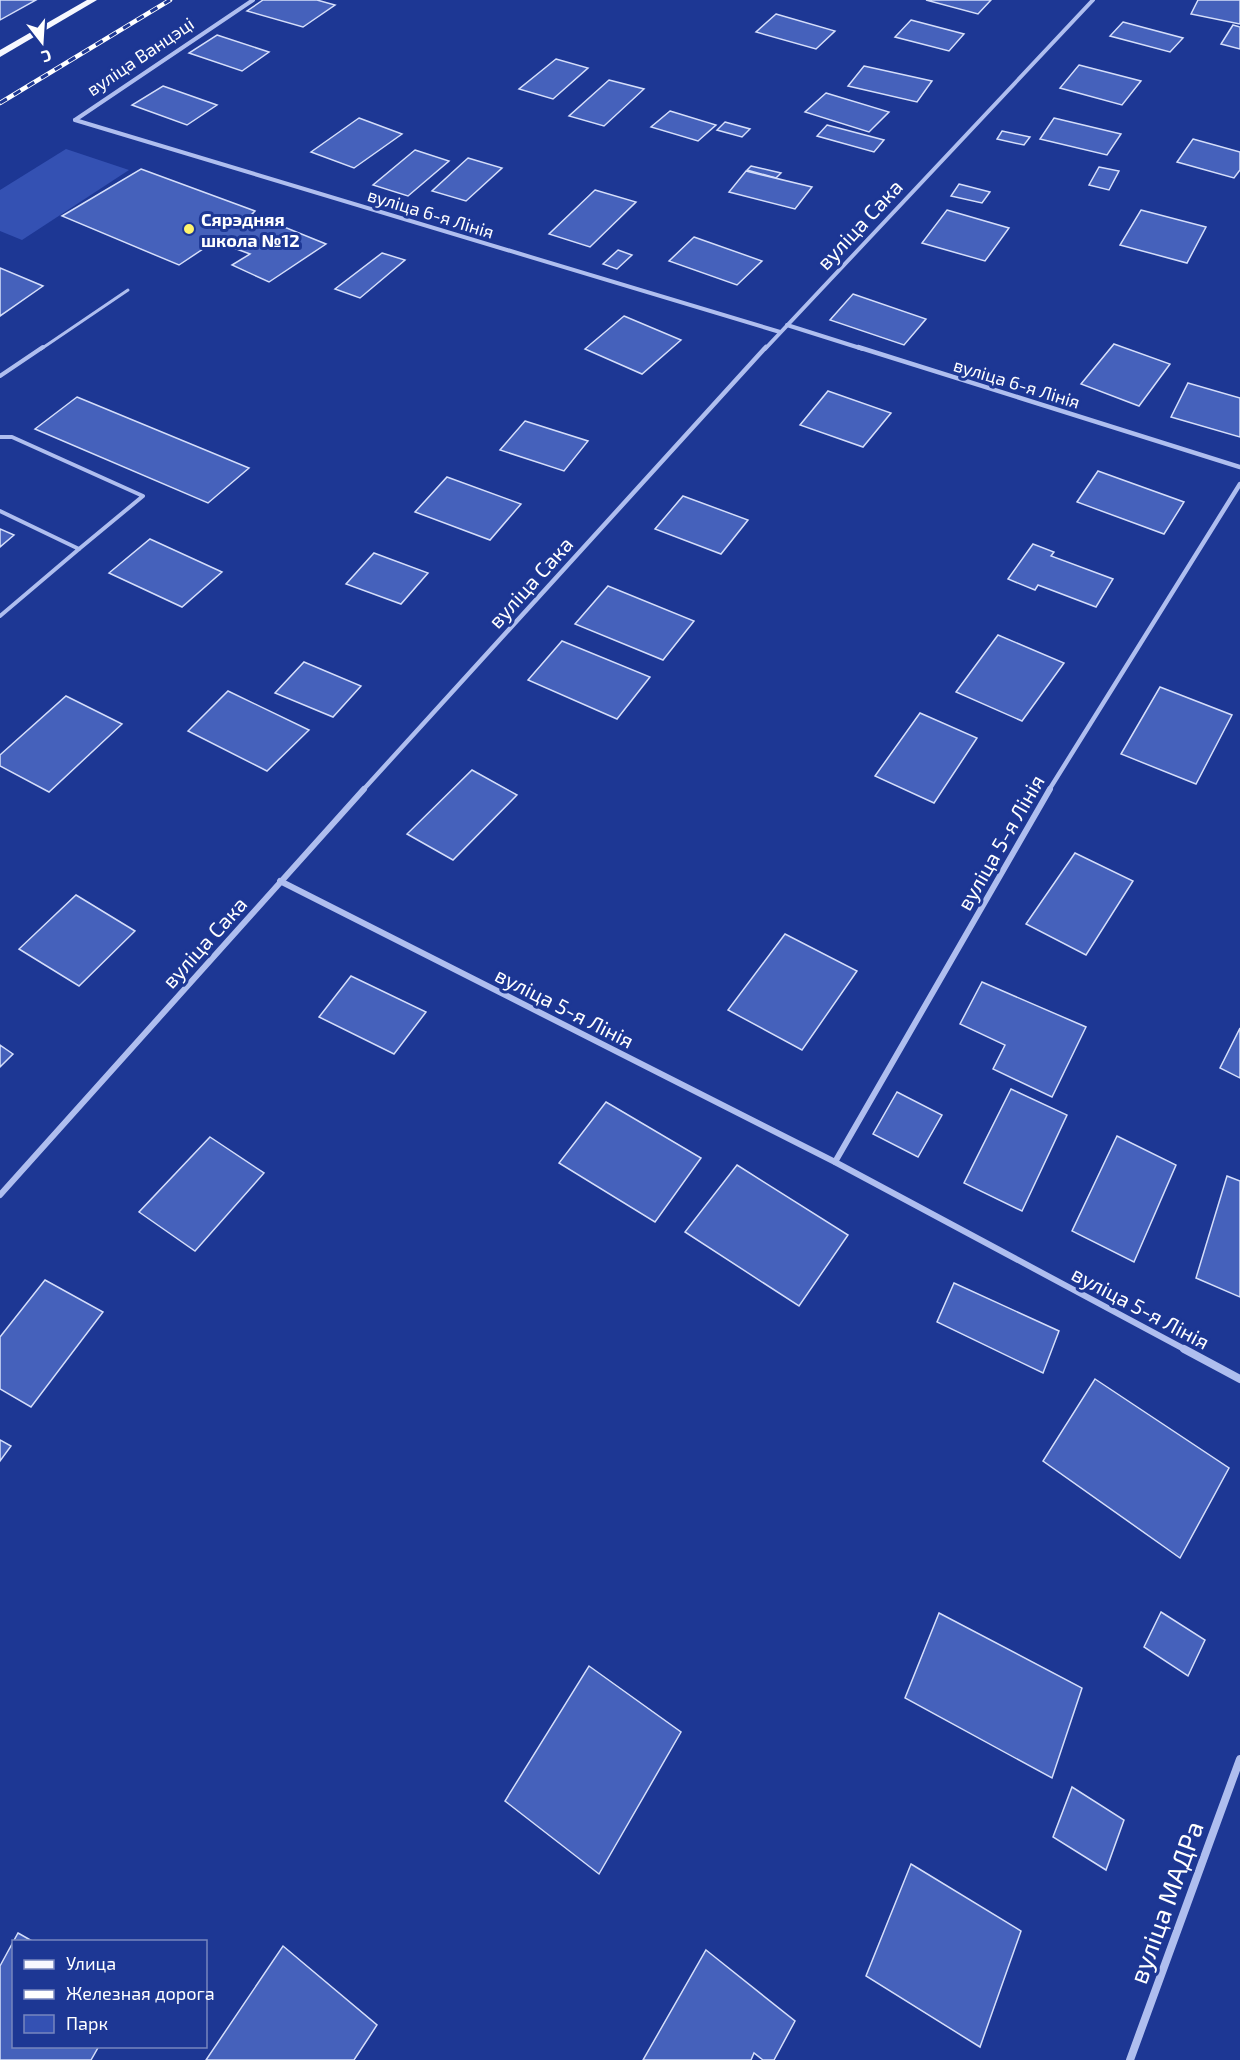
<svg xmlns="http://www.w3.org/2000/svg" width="1240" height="2060" viewBox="0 0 1240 2060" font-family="'Exo 2',sans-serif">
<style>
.green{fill:#3451b3}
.building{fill:#4561bb;stroke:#d5defa;stroke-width:1.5}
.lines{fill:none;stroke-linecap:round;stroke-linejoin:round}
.service-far1{stroke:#afbeef;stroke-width:3}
.service{stroke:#afbeef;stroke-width:4}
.minor-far3{stroke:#afbeef;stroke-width:4}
.minor-far2{stroke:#afbeef;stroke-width:4.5}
.minor-far1{stroke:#afbeef;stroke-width:6}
.minor{stroke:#afbeef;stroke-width:8}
.primary{fill:#f7f8ff;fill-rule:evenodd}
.rail-casing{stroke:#fff;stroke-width:4.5}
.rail{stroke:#1d3794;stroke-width:3;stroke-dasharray:8;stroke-linecap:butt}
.poi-dot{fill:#fef46d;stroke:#1d3794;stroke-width:2}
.labels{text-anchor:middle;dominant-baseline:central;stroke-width:6;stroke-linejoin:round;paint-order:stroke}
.far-street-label{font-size:18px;fill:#fff;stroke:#1d3794}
.far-poi-label{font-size:18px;font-weight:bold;fill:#fff;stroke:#1d3794;text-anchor:start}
.street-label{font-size:21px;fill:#fff;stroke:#1d3794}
.near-street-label{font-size:26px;fill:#fff;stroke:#1d3794}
</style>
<rect width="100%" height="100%" fill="#1d3794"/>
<polygon class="green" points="66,149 129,170 22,240 0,231 0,190"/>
<g class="building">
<polygon points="0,0 36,0 0,20"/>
<polygon points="263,0 317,0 335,5 303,27 247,11"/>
<polygon points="926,0 991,0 978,14"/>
<polygon points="1198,0 1240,0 1240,24 1191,14"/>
<polygon points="776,14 835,31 816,49 756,32"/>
<polygon points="911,20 964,34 949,51 895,37"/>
<polygon points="1123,22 1183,38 1170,52 1110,36"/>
<polygon points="1233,25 1240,27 1240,49 1221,44"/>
<polygon points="217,35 269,52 242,71 189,53"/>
<polygon points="556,59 588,68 553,99 519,89"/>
<polygon points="1079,65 1141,81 1122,105 1060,88"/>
<polygon points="864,66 932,81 917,102 848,86"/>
<polygon points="609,80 644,89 604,126 569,116"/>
<polygon points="163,86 217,105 187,125 132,105"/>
<polygon points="826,93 889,112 869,132 805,112"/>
<polygon points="670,111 716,125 698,141 651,127"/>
<polygon points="359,118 402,134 354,168 311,152"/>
<polygon points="1054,118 1121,134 1107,155 1040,139"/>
<polygon points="725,122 750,129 742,137 717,130"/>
<polygon points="827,125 884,140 874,152 817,136"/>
<polygon points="1002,131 1030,137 1024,145 997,139"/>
<polygon points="1193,139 1240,152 1240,170 1234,178 1177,162"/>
<polygon points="415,150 449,161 408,196 373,185"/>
<polygon points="468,158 502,168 466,201 432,191"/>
<polygon points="751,166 781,173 776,178 747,170"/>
<polygon points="1099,167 1119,171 1109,190 1089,185"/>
<polygon points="141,169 255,211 252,214 326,244 269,282 232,265 250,254 215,241 179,265 62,216"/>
<polygon points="746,171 812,187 795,209 729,192"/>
<polygon points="959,184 990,192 982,203 951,196"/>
<polygon points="595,190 636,202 590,247 549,234"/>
<polygon points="947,210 1009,228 985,261 922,243"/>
<polygon points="1141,210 1206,227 1187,263 1120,245"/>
<polygon points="694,237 762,261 737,285 669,261"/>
<polygon points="618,250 632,255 617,269 603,264"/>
<polygon points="382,253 405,260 360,298 335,289"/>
<polygon points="0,268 43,286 0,316"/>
<polygon points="853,294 926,319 904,345 830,320"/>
<polygon points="624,316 681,340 642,374 585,349"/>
<polygon points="1114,344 1170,364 1139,406 1081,384"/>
<polygon points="1188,383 1240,398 1240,437 1171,417"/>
<polygon points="828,391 891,413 863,447 800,425"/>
<polygon points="77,397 249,468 208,503 35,429"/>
<polygon points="525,421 588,441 564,471 500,450"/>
<polygon points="1098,471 1184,502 1164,534 1077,502"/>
<polygon points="447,477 521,504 490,540 415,512"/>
<polygon points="683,496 748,520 721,554 655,529"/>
<polygon points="0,529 14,535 0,547"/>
<polygon points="150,539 222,572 182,607 109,573"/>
<polygon points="1033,544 1054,552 1051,556 1113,579 1096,607 1038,585 1035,590 1008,579"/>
<polygon points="374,553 428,573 401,604 346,584"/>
<polygon points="608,586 694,621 663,660 575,624"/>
<polygon points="998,635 1064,663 1022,721 956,692"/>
<polygon points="562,641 650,677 617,719 528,680"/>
<polygon points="304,662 361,686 333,717 275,693"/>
<polygon points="1160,687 1232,715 1196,784 1121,754"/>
<polygon points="228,691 309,730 267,771 188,731"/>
<polygon points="66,696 122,724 49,792 0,766 0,755"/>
<polygon points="920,713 977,738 934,803 875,776"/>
<polygon points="472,770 517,795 453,860 407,834"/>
<polygon points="1075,853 1133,881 1086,955 1026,924"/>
<polygon points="76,895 135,931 79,986 19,949"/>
<polygon points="785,934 857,971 802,1050 728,1010"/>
<polygon points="351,976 426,1012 394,1054 319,1017"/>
<polygon points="982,982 1086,1027 1052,1097 993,1069 1005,1045 960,1024"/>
<polygon points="1240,1028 1240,1078 1220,1068"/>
<polygon points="0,1045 13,1054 0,1067"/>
<polygon points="1011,1089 1067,1115 1022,1211 964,1183"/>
<polygon points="897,1092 942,1115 918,1157 873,1134"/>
<polygon points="606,1102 701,1158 655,1222 559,1163"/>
<polygon points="1117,1136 1176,1165 1134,1262 1072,1231"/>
<polygon points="210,1137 264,1173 195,1251 139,1212"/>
<polygon points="737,1165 848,1235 799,1306 685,1232"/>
<polygon points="1227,1176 1240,1181 1240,1297 1196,1278"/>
<polygon points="45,1280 103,1312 31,1407 0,1389 0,1337"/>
<polygon points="954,1283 1059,1331 1043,1373 937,1322"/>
<polygon points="1095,1379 1229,1468 1180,1558 1043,1461"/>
<polygon points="0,1440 11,1446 0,1461"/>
<polygon points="1161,1612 1205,1640 1188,1676 1144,1647"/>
<polygon points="939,1613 1082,1688 1052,1778 905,1698"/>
<polygon points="589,1666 681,1732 599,1874 505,1801"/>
<polygon points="1072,1787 1124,1820 1106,1870 1053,1837"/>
<polygon points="911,1864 1021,1931 980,2047 866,1976"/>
<polygon points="18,1933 34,1942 14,1942 14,2046 99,2046 91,2060 0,2060 0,1966"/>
<polygon points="283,1946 377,2025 354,2060 206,2060"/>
<polygon points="706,1950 795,2021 774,2060 763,2060 754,2053 751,2060 643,2060"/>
</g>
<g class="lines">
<polyline class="service-far1" points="41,349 128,290"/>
<g class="service">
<polyline points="0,376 43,347"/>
<polyline points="0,437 12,437 143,496 79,549"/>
<polyline points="0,511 79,549 0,616"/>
</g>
<g class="minor-far3">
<polyline points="75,120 780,332"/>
<polyline points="75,120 253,0"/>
<polyline points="787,325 863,349"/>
<polyline points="765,349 1093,0"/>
</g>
<g class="minor-far2">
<polyline points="858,347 1240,467"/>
<polyline points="363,790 766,347"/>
<polyline points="1049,790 1240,484"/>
</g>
<g class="minor-far1">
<polyline points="280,881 835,1162 1186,1350"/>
<polyline points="835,1162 1050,789"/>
<polyline points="0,1195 364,789"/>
</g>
<g class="minor">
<polyline points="1184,1349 1240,1379"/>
<polyline points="1130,2060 1240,1759"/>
</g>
<polygon class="primary" points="87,0 97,0 0,57 0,50"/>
<defs>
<polyline id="rail" points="0,103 170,0"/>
</defs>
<use href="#rail" class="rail-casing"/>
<use href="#rail" class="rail"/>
</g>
<circle class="poi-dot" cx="189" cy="229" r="6"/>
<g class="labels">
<g class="far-street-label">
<text transform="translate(140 56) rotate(-34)">вуліца Ванцэці</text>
<text transform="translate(431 213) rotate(17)">вуліца 6-я Лінія</text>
<text transform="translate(1017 383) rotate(17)">вуліца 6-я Лінія</text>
</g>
<g class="far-poi-label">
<text x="201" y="219">Сярэдняя<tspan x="201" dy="21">школа №12</tspan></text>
</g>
<g class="street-label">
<text transform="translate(859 224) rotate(-47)">вуліца Сака</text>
<text transform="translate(530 582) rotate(-48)">вуліца Сака</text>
<text transform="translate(1000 842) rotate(-60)">вуліца 5-я Лінія</text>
<text transform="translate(204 942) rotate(-48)">вуліца Сака</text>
<text transform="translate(565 1007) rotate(27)">вуліца 5-я Лінія</text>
<text transform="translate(1141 1307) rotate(28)">вуліца 5-я Лінія</text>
</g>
<g class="near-street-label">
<text transform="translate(1165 1902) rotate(-70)">вуліца МАДРа</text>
</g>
</g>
<rect x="12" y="1940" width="195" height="108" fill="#1d3794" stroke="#7787bf" stroke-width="1.5"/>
<rect x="24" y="1960" width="30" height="9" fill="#f7f8ff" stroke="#7787bf" stroke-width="1.5"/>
<text x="66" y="1970" font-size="18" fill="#ffffff">Улица</text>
<rect x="24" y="1990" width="30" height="9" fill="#ffffff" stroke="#7787bf" stroke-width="1.5"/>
<text x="66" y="2000" font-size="18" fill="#ffffff">Железная дорога</text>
<rect x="24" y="2015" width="30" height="18" fill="#3451b3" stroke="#7787bf" stroke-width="1.5"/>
<text x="66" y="2030" font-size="18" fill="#ffffff">Парк</text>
<g transform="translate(42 42) rotate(163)" stroke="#1d3794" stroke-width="4.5" paint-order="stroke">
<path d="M0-4.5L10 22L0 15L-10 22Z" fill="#ffffff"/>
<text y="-9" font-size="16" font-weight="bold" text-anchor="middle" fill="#ffffff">С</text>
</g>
</svg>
